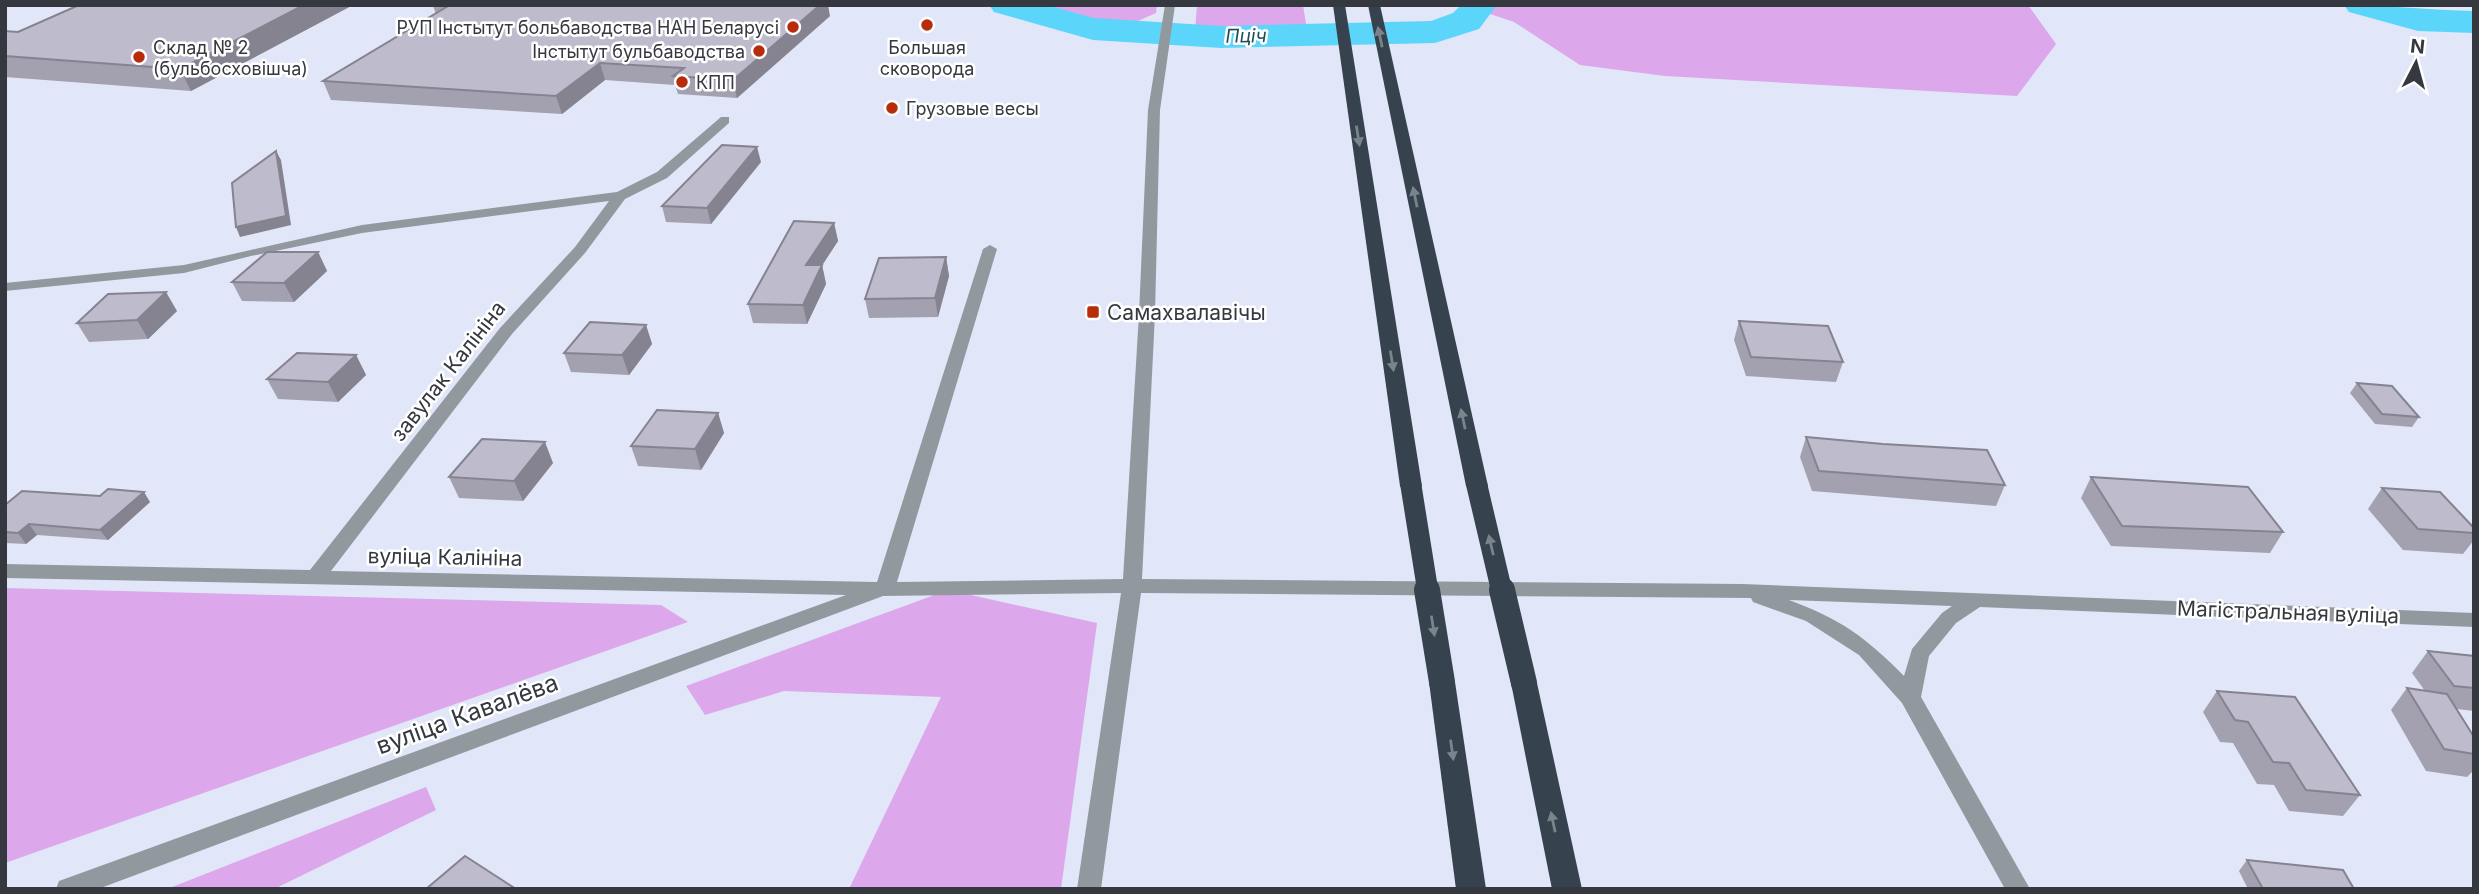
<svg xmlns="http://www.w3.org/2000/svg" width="2479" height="894" viewBox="0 0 2479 894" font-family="Inter,sans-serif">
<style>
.green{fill:#dda7eb}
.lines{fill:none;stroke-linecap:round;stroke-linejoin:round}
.river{fill:#5bd6fa;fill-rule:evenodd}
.minor{fill:#92999e;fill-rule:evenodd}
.highway{fill:#36424d;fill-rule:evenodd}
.highway-bridge-far1{stroke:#36424d;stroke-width:21}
.highway-bridge{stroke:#36424d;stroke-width:26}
.wall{fill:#a3a1af}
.shaded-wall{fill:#85838f}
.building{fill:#bebbcc;stroke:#85838f;stroke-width:2}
.oneway{fill:#7c848b}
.poi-dot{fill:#b72c0a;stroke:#fff;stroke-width:2.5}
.labels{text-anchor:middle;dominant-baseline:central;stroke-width:5;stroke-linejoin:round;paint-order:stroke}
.far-poi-label{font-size:18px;fill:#35383e;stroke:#fff;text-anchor:start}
.far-water-label{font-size:19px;font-style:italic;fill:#1b4f5e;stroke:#fff}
.poi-label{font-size:21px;fill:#35383e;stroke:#fff;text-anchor:start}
.street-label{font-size:21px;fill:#35383e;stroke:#fff}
.near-street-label{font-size:24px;fill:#35383e;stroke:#fff}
</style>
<rect width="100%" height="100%" fill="#e1e7f8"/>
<g class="green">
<polygon points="1047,5 1157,5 1156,13 1129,25 1077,19"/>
<polygon points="1197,5 1303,5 1307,30 1223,34 1195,31"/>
<polygon points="1463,5 2028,5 2056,44 2017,96 1665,76 1580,65 1514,22"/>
<polygon points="5,588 661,605 688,622 5,863"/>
<polygon points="948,590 1097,623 1061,889 849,889 941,697 784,691 705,715 686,686"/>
<polygon points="426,787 436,810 274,889 167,889"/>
</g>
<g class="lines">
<g class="river">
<polygon points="989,5 1046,5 1094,18 1221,26 1431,21 1453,13 1461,5 1497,5 1479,29 1435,43 1221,48 1093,40 994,12"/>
<path d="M2344,5C2388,5 2430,10 2474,11V33L2418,31L2349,12Z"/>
</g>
<path class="minor" d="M1165,5H1175L1160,110L1155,314L1142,579L1743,584L2474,613V627L1980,607L1956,623L1929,656L1921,697L2030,889H2005L1902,703L1859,655L1806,621L1753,602L1751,598L1141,593L1101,889H1077L1121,593L883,596L98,889H56L59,881L846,595L5,578V564L310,570L500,328L575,247L609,201L362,233L251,256L184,273L5,291V283L184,265L362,225L617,192L657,172L721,117H729V123L667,178L625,199L585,253L512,334L331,571L877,582L983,249L990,245L997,249L897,582L1123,579L1139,314L1148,110ZM1789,600L1952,606L1942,613L1912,649L1904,676C1867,638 1839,618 1789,600Z"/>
<g class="highway">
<polygon points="1333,5 1345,5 1422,486 1419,491 1403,491 1400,486"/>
<polygon points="1368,5 1380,5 1488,486 1485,491 1469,491 1466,486"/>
<polygon points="1442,672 1451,675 1455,682 1486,889 1456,889 1429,682 1433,675"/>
<polygon points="1524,673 1533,676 1537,683 1582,889 1552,889 1511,683 1515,676"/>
</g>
<g class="highway-bridge-far1">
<polyline points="1411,486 1428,592"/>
<polyline points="1477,486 1502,592"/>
</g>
<g class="highway-bridge">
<polyline points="1427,590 1442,682"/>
<polyline points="1502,590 1524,683"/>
</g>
</g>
<g class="wall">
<polygon points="353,5 191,91 5,77 5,31 18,32"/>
<polygon points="433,6 830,16 737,98 678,94 675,85 605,80 562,114 331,100 323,81 436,14"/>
<polygon points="761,162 711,224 666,222 662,206"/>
<polygon points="834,223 838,241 822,265 826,284 807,324 753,323 748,304"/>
<polygon points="318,252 327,271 294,302 242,301 232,282"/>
<polygon points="946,257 949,276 938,317 869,318 865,299"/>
<polygon points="177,311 148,339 89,342 77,323"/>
<polygon points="1739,321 1843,362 1836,382 1746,376 1734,340"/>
<polygon points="646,325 652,344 629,375 571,372 564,353"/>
<polygon points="356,355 366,375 338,402 278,399 267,379"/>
<polygon points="2357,383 2419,417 2412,427 2375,424 2350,393"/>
<polygon points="718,413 724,433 701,470 638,466 631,446"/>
<polygon points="1806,437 1883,444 2005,485 1996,506 1812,491 1800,457"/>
<polygon points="553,463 523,501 459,498 449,477"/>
<polygon points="2091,477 2283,532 2270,553 2111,546 2081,498"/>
<polygon points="2382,488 2474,528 2474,540 2463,554 2403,550 2368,509"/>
<polygon points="150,502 108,540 37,535 26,544 5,543 5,505"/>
<polygon points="2428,651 2474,656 2474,711 2457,709 2474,737 2474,770 2467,777 2426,771 2391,710 2407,688 2425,691 2412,673"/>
<polygon points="2217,691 2360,795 2343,816 2289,811 2274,785 2257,784 2233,743 2220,742 2203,712"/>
<polygon points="2247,860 2354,889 2248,889 2239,871"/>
</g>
<g class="shaded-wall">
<polygon points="304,5 353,5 191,91 180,69"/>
<polygon points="818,5 828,5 830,16 737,98 733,80"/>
<polygon points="600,63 605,80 562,114 556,96"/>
<polygon points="757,147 761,162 711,224 707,208"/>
<polygon points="276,151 281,160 291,225 240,237 236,227"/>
<polygon points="834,223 838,241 810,284 806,265"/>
<polygon points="318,252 327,271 294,302 284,283"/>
<polygon points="946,257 949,276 938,317 935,298"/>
<polygon points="822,265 826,284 807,324 803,305"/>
<polygon points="166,292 177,311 148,339 137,320"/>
<polygon points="646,325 652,344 629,375 622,355"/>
<polygon points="356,355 366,375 338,402 328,382"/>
<polygon points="718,413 724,433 701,470 695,449"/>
<polygon points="545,442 553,463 523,501 514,481"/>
<polygon points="144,492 150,502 108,540 100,530"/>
<polygon points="29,524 37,535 26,544 18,533"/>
</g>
<g class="building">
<polygon points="79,5 304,5 180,69 5,56 5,31 18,32"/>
<polygon points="433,5 820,5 733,80 673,76 684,68 600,63 556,96 323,81 448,6"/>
<polygon points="722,145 757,147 707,208 662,206"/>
<polygon points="276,151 286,216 236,227 232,183"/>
<polygon points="794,221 834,223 806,265 822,265 803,305 748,304"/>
<polygon points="267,252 318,252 284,283 232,282"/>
<polygon points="946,257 935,298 865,299 879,258"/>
<polygon points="166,292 137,320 77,323 108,294"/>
<polygon points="1739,321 1828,326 1843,362 1751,357"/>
<polygon points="590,322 646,325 622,355 564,353"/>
<polygon points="297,353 356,355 328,382 267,379"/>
<polygon points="2357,383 2392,386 2419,417 2382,414"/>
<polygon points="657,410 718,413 695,449 631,446"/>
<polygon points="1806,437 1883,444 1987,450 2005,485 1819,471"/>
<polygon points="482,439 545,442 514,481 449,477"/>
<polygon points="2091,477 2248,487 2283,532 2122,526"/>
<polygon points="2382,488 2440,492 2474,528 2474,533 2418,529"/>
<polygon points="108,489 144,492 100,530 29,524 18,533 5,532 5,505 22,491 100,496"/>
<polygon points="2428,651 2474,656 2474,688 2454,686"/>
<polygon points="2407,688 2447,694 2474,737 2474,754 2444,749"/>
<polygon points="2217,691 2295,697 2360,795 2306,790 2289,763 2273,762 2248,722 2235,720"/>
<polygon points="465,856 516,889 426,889"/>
<polygon points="2247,860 2343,870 2354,889 2263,889"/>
</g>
<defs><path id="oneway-solid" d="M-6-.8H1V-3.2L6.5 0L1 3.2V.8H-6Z" transform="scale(1.75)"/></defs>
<g class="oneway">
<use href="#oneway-solid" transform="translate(1380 37) rotate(-102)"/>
<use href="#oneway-solid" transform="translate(1358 136) rotate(81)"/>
<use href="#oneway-solid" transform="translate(1415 197) rotate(-102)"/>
<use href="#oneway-solid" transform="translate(1392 361) rotate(81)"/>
<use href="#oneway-solid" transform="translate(1463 419) rotate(-102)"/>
<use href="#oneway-solid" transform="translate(1491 545) rotate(-103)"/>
<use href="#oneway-solid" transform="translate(1433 626) rotate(81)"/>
<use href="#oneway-solid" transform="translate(1452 750) rotate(82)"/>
<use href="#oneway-solid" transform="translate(1553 822) rotate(-102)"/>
</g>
<g class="poi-dot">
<circle cx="927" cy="25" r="7"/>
<circle cx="793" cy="27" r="7"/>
<circle cx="759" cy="51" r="7"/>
<circle cx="139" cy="57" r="7"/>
<circle cx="682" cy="82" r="7"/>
<circle cx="892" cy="108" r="7"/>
<rect x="1086" y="305" width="14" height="14" rx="3.5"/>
</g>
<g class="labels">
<g class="far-poi-label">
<text x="779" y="27" text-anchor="end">РУП Інстытут больбаводства НАН Беларусі</text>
<text x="153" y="47">Склад № 2<tspan x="153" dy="21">(бульбосховішча)</tspan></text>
<text x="927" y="47" text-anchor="middle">Большая<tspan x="927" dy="21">сковорода</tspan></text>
<text x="745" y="51" text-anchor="end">Інстытут бульбаводства</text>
<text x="696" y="82">КПП</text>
<text x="906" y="108">Грузовые весы</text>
</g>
<g class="far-water-label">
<text transform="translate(1246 36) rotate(-1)">Пціч</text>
</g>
<g class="poi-label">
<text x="1107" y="312">Самахвалавічы</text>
</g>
<g class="street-label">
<text transform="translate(448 371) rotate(-52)">завулак Калініна</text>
<text transform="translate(445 557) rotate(1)">вуліца Калініна</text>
<text transform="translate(2288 612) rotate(2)">Магістральная вуліца</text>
</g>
<g class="near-street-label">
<text transform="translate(467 714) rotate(-20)">вуліца Кавалёва</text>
</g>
</g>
<rect width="2479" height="894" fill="none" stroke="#35383e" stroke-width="14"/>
<g transform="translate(2416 63) rotate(6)" stroke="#ffffff" stroke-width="5" paint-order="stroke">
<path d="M0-5L12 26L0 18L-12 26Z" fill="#35383e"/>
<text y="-10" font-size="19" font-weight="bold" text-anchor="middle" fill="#35383e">N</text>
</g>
</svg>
